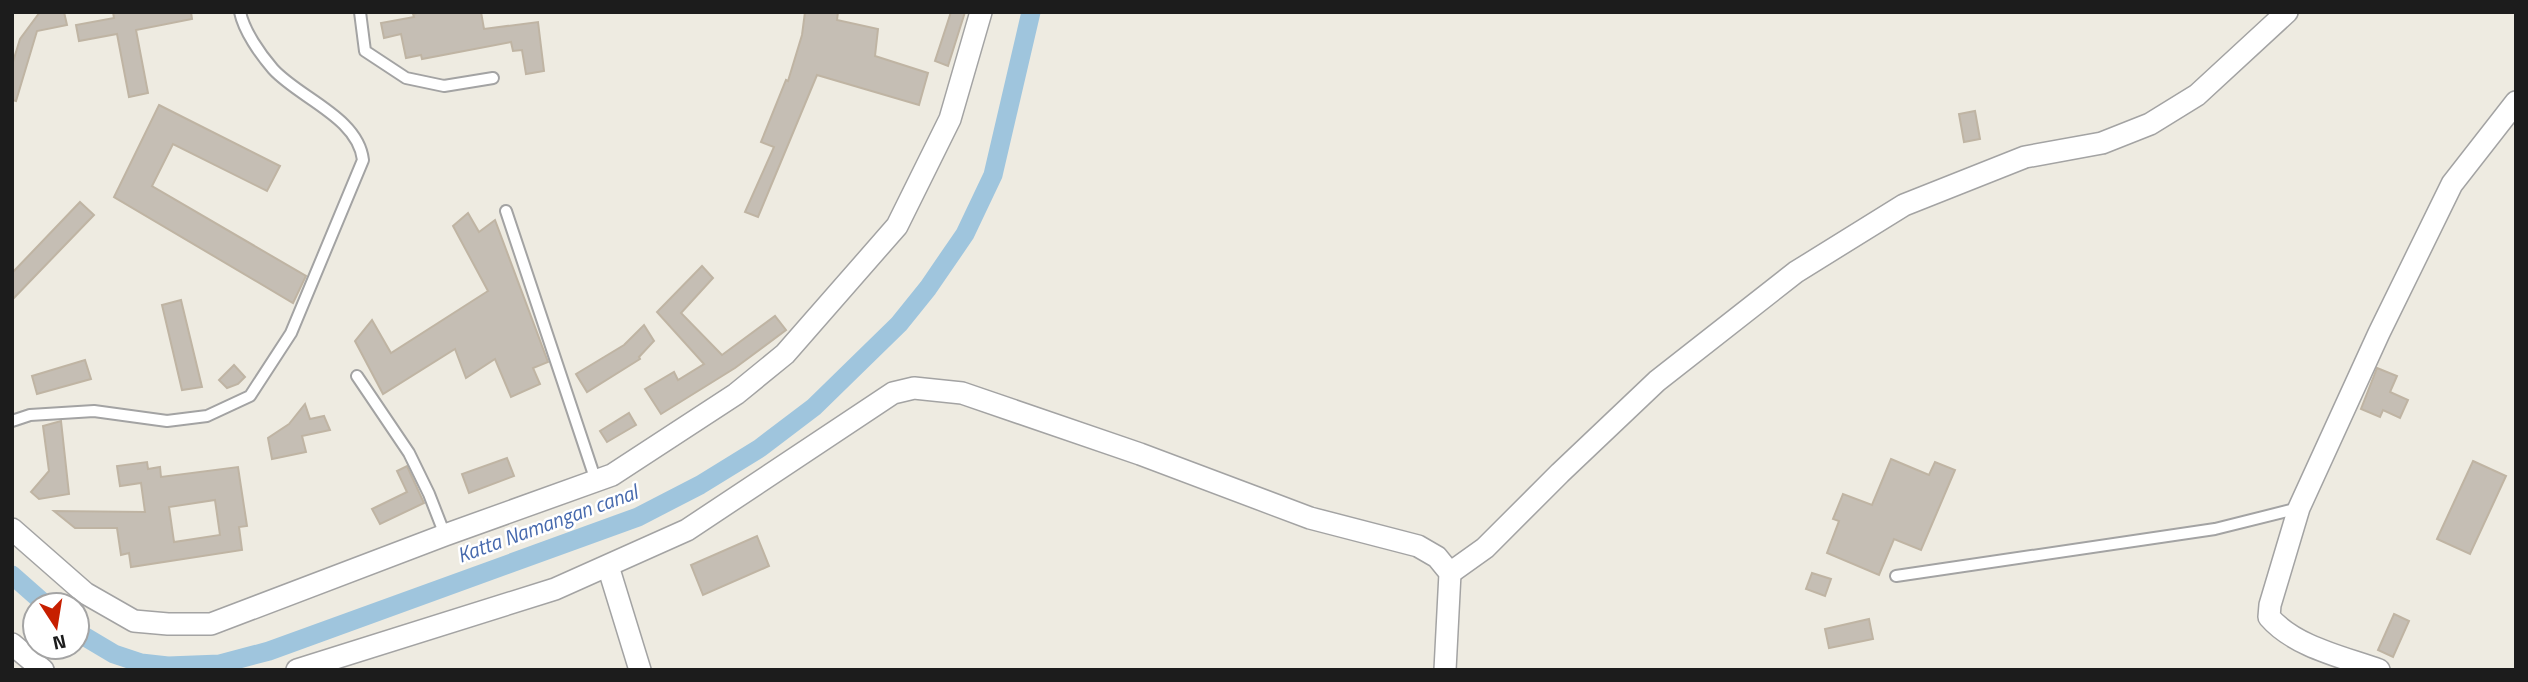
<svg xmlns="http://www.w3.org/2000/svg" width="2528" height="682" viewBox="0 0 2528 682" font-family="'Titillium Web',sans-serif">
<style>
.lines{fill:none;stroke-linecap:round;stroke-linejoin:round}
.canal{stroke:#9fc5dd;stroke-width:19}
.building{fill:#c5beb4;stroke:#bfb4a3;stroke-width:2;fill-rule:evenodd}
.service-casing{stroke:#a3a3a3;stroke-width:14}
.minor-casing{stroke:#a3a3a3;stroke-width:24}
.service{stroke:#fff;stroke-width:10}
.minor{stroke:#fff;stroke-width:21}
.labels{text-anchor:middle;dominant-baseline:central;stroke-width:5;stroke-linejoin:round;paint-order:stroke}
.water-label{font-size:21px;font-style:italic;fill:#4669ad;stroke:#fff}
</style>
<rect width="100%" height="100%" fill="#eeebe1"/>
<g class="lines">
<g class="canal">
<polyline points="12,575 46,605"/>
<polyline points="77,632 114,654 141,663 168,666 220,664 269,651 638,517 700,485 760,448 814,407 899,324 928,288 965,234 993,175 1031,12"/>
</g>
</g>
<g class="building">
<polygon points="40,12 64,12 67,25 37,31 16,101 12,100 12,65 20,39"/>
<polygon points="113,12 191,12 192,19 136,30 148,93 129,97 117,34 79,41 76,25 114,18"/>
<polygon points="421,12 481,12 484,29 538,22 544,71 526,74 522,50 513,51 511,42 422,59 421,55 406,58 401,34 384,38 381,23 414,17 413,14"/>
<polygon points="805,12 838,12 837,20 878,29 875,56 928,73 919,105 817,75 758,217 745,212 774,147 761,142 786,80 788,81 802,35"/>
<polygon points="951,12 965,12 948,66 935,61"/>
<polygon points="159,105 280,166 267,191 173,144 152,186 306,276 293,303 114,197"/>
<polygon points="1975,111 1980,139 1964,142 1959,114"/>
<polygon points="80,202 94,215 12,300 12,273"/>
<polygon points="468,213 479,232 495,220 548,362 533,368 540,384 511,397 495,359 466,378 455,349 383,394 355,341 372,320 391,353 488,291 453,226"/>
<polygon points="702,266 713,278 681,313 722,355 775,316 786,330 735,368 661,414 645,389 674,372 678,380 704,364 657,312"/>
<polygon points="181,300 202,387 182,390 162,305"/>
<polygon points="644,325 654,341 639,357 640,359 587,392 576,374 624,345"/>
<polygon points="85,360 91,379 37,394 32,376"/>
<polygon points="234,365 245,377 238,384 227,388 219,380"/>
<polygon points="2377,368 2397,376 2390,392 2408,400 2400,418 2383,410 2380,417 2361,409"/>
<polygon points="305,404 310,419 324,416 330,430 302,436 306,452 272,459 268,438 289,424"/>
<polygon points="629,413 636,425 607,442 600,431"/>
<polygon points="61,421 69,494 39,499 31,492 49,471 43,426"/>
<polygon points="507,458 514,476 469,493 462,474"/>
<polygon points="1891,459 1929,475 1935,462 1955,470 1921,550 1894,539 1879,575 1827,553 1839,521 1833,519 1843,494 1872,505"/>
<polygon points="2473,461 2506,476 2470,554 2437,539"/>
<path d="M147,462L148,469L160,467L161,477L238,467L247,526L239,527L242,550L131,567L129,553L121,555L117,528H75L54,511L145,512L141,483L120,486L117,466ZM215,500L220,535L174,542L169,507Z"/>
<polygon points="407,466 424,503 380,524 372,509 407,492 397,471"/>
<polygon points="757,536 769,566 703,595 691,565"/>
<polygon points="1812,573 1831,579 1825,596 1806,589"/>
<polygon points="2394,614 2409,621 2393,657 2378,650"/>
<polygon points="1869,619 1873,639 1829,648 1825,629"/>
</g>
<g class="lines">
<defs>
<g id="service">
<polyline points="360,12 365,51 406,78 444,86 493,78"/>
<polyline points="506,211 596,481"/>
<polyline points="357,376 409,453 429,494 445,535"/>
<path d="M12,421L30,415L94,411L167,421L207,416L250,396L291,333L363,160C358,117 299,98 273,69C260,54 244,31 240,12"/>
<polyline points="1896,576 2215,529 2299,508"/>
</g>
<g id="minor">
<polyline points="12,529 85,593 134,621 168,624 211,624 445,535 612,475 736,394 785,354 897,226 950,119 981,12"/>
<polyline points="608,566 640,670"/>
<polyline points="1450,573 1485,548 1560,473 1657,381 1796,272 1904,205 2025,157 2102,143 2150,124 2197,95 2287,12"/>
<polyline points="12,644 43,670"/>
<polyline points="297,670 555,589 687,530 893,393 914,388 962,393 1140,454 1310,518 1418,546 1437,557 1450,573 1445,670"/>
<path d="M2379,670C2343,657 2295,647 2269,617L2270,605L2299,508L2379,333L2452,184L2516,102"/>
</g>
</defs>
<use href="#service" class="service-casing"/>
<use href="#minor" class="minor-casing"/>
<use href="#service" class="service"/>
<use href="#minor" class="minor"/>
</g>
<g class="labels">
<g class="water-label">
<text transform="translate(547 523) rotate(-20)">Katta Namangan canal</text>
</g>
</g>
<rect width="2528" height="682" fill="none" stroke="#1c1c1c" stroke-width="28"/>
<g transform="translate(56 626) rotate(168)"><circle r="33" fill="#ffffff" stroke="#a4a4a4" stroke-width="2"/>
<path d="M0-5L12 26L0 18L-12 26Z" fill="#c71f00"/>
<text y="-10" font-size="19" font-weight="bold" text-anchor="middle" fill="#1c1c1c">N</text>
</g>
</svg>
